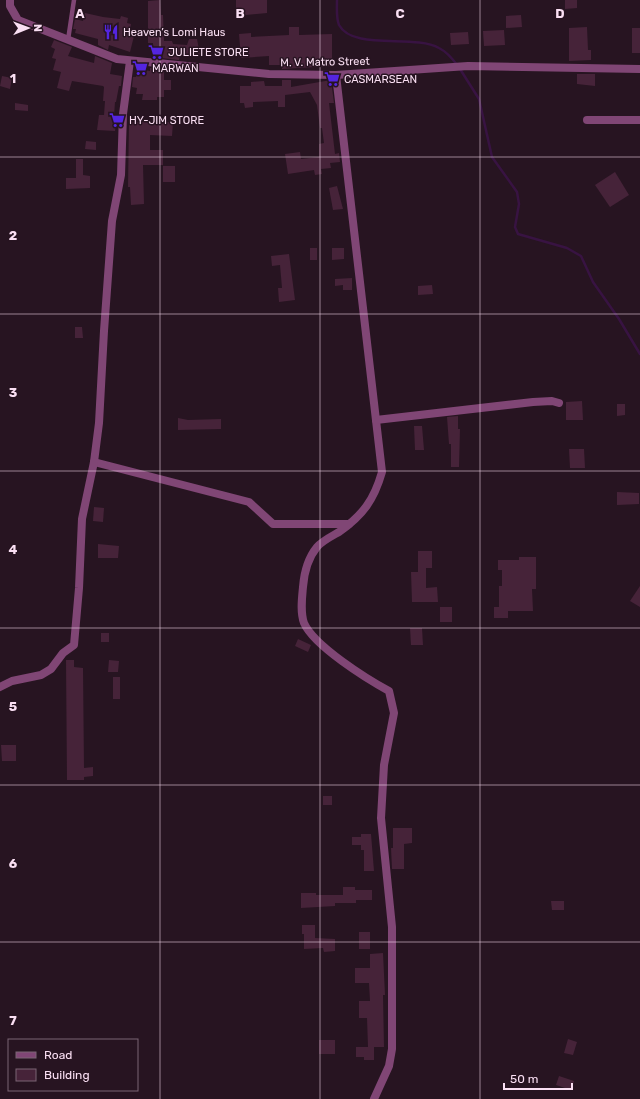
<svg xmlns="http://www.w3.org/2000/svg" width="640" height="1099" viewBox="0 0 640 1099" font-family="Rubik,sans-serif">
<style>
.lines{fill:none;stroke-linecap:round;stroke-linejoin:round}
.stream{stroke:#381342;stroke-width:2.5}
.building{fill:#462339}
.service{stroke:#804675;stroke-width:4.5}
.minor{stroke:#804675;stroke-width:8}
.tertiary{stroke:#804675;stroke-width:8}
.grid{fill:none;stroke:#fadff3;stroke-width:1;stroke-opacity:0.55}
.labels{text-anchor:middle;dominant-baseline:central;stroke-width:3;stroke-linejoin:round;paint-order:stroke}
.poi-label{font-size:11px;fill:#fadff3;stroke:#271421;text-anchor:start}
.street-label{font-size:11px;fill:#fadff3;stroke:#271421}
.grid-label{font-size:13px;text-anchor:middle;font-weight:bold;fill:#fadff3;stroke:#271421;stroke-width:3;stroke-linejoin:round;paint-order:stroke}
</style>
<rect width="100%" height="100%" fill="#271421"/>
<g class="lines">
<g class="stream">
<path d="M337,0C337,7 336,18 339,25C353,51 414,34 439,48C447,52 452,58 457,65"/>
<polyline points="460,69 479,99 492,157 517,192 519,204 515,227 518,234 567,248 581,256 593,282 619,319 640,354"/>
</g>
</g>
<g class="building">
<polygon points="160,0 161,15 163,15 164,41 172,41 173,44 187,45 189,39 197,39 200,55 180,56 179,60 153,57 155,50 152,49 153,43 148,43 148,1"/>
<polygon points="236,0 267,0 267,13 236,16"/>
<polygon points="565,0 577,0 577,8 565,9"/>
<polygon points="85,13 103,17 120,19 121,16 128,18 127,23 131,24 129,35 134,36 130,52 109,45 108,50 98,45 98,39 75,33 76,29 73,29 75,19 83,21"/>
<polygon points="521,15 522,27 506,28 506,16"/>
<polygon points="289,27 299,27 299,35 332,34 332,66 282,69 282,65 269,65 269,56 241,58 239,34 251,33 251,37 289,35"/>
<polygon points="587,27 588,50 591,50 591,60 569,61 569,28"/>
<rect x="632" y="28" width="8" height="25"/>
<polygon points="504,30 505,45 484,46 483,31"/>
<polygon points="468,32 469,44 451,45 450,33"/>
<polygon points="54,40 72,47 68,56 94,63 95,56 112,63 110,74 122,76 121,86 119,86 116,102 115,102 114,116 117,117 115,131 97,130 99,115 104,115 105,101 103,101 104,87 103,86 72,81 69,91 57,88 61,72 53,70 56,59 52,58 55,49 51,47"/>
<polygon points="150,68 164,69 164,80 171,80 171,90 164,90 164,97 157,97 157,100 142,100 143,94 136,94 137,88 132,87 133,77 136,77 137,69 150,71"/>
<polygon points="577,74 595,74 595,86 577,84"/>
<polygon points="2,76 12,78 10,89 0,86"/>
<polygon points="282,80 291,80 291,87 331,80 334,103 329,103 335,154 339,153 340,162 330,163 331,168 321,169 322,174 315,175 314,170 288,174 285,154 300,152 301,159 319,157 319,144 324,143 322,128 320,128 317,105 310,92 285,95 285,107 278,107 278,101 253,102 253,107 245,108 244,103 240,103 240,86 251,86 251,82 264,81 265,86 282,86"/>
<polygon points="15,103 28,105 28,111 15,110"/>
<polygon points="129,122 173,122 172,136 150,135 150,150 163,150 163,165 143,165 144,204 131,205 130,187 128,187"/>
<polygon points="86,141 96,142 96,150 85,149"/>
<polygon points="76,159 83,159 83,175 90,176 90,188 66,189 66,178 76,178"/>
<rect x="163" y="166" width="12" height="16"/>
<polygon points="615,172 629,195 610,207 595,185"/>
<polygon points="337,186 343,209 333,210 329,188"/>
<rect x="310" y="248" width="7" height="12"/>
<polygon points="332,248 344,248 344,259 332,260"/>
<polygon points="289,254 295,300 279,302 278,288 282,288 280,265 272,266 271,256"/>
<polygon points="352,278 352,290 343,290 343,285 335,286 335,279"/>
<polygon points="432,285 433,294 418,295 418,286"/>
<polygon points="75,327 82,327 83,338 75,338"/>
<polygon points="582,401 583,420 566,420 566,402"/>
<polygon points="617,404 625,404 625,415 617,416"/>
<polygon points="458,416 458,429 460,429 459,467 451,467 451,444 449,444 447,417"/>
<polygon points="178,418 188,420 221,419 221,429 178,430"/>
<polygon points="414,426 422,426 424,450 415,450"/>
<polygon points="569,449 584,449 585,468 570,468"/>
<polygon points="617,492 639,493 639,504 617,505"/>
<polygon points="94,507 104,508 103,522 93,521"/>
<polygon points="98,544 119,546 118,558 98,558"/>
<polygon points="418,551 432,551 432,568 426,568 426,588 437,587 438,602 412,602 411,572 418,572"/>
<polygon points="519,557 536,557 536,589 532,589 533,611 508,611 508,618 494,618 494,607 499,607 499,586 502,586 502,570 498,570 498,560 519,560"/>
<polygon points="640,586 640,607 630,601"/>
<rect x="440" y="607" width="12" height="15"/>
<polygon points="410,628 422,628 423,645 411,645"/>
<rect x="101" y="633" width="8" height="9"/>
<polygon points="298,639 311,645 308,652 295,646"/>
<polygon points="66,660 74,660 74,667 83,668 84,768 93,767 93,776 84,777 84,780 67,780"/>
<polygon points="109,660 119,661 118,672 108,672"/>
<rect x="113" y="677" width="7" height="22"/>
<polygon points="1,745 16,745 16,761 2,761"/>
<rect x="323" y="796" width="9" height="9"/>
<polygon points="393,828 412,828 412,843 404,844 404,869 392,869 391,848 393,848"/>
<polygon points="361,834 371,834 374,871 364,871 364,850 361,850 361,845 352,845 352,837 361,837"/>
<polygon points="343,887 355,887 355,890 372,890 372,900 356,900 356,903 335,903 335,906 301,908 301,893 316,893 316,895 343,895"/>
<polygon points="551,901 564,901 564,910 552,910"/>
<polygon points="302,925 315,925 315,938 335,939 335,951 324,952 323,948 304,949 304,934 302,934"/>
<rect x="359" y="932" width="11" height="17"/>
<polygon points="383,953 385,995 383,995 384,1047 374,1047 374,1060 364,1060 364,1057 356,1057 356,1047 368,1047 367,1018 359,1018 359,1001 370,1001 369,983 355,983 355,968 370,968 370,954"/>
<polygon points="568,1039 577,1042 573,1055 564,1053"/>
<rect x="319" y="1040" width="16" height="14"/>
<polygon points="559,1076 574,1081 571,1090 556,1085"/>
</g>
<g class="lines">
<polyline class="service" points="68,40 74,0"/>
<g class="minor">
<path d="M336,75L382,472C374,500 363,515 339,532C332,536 322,541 317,547C308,558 304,574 303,587C302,598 300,612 304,623C314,646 367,679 389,691L394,713L384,765L381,818L392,927V1049L389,1066L374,1099"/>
<polyline points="587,120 640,120"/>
<polyline points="376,420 533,402 552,401 559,403"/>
<polyline points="94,462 249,502 273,524 349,524"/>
<polyline points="0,687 12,681 41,675 51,669 63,653 74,645 79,588 82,519 94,462 99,423 104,331 112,221 121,175 123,114 130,61"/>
</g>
<polyline class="tertiary" points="10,0 10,6 18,20 117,59 269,74 336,75 468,66 640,69"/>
</g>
<path class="grid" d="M160,0V1099M320,0V1099M480,0V1099M0,157H640M0,314H640M0,471H640M0,628H640M0,785H640M0,942H640"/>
<defs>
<symbol id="restaurant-bare" viewBox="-9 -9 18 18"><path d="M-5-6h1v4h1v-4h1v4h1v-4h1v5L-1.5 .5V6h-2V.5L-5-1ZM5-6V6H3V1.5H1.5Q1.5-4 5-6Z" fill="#5425e0" stroke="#271421" stroke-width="2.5" paint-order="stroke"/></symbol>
<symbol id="supermarket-bare" viewBox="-9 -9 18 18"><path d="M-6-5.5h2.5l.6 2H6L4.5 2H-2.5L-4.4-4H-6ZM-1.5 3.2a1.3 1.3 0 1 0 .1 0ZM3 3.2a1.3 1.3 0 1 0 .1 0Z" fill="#5425e0" stroke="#271421" stroke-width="2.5" paint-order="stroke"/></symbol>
</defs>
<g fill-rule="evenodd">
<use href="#restaurant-bare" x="100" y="21" width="22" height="22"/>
<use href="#supermarket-bare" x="145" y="41" width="22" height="22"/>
<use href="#supermarket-bare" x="129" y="57" width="22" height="22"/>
<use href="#supermarket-bare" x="321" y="68" width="22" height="22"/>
<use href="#supermarket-bare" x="106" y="109" width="22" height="22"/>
</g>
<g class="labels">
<g class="poi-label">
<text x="123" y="32">Heaven’s Lomi Haus</text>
<text x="168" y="52">JULIETE STORE</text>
<text x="152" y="68">MARWAN</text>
<text x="344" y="79">CASMARSEAN</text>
<text x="129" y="120">HY-JIM STORE</text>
</g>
<g class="street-label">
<text transform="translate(325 62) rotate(-1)">M. V. Matro Street</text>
</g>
</g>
<g class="grid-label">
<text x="80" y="18">A</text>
<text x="240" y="18">B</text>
<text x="400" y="18">C</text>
<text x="560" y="18">D</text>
<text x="13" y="83">1</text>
<text x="13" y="240">2</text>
<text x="13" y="397">3</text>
<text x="13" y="554">4</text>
<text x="13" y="711">5</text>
<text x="13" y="868">6</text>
<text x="13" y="1025">7</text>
</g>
<rect x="8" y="1039" width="130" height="52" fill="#271421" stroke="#7b6575"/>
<rect x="16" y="1052" width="20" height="6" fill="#804675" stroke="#7b6575"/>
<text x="44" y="1059" font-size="12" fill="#fadff3">Road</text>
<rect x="16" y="1069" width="20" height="12" fill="#462339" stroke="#7b6575"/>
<text x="44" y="1079" font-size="12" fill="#fadff3">Building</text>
<g transform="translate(28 28) rotate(89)" stroke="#271421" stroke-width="3" paint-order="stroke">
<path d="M0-3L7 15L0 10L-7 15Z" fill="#fadff3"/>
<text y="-6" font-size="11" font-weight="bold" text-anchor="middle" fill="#fadff3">N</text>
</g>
<path d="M504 1083v6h68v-6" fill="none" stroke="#fadff3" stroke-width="2"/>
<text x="510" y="1083" font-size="12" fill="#fadff3" stroke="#271421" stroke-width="3" paint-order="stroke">50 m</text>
</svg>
